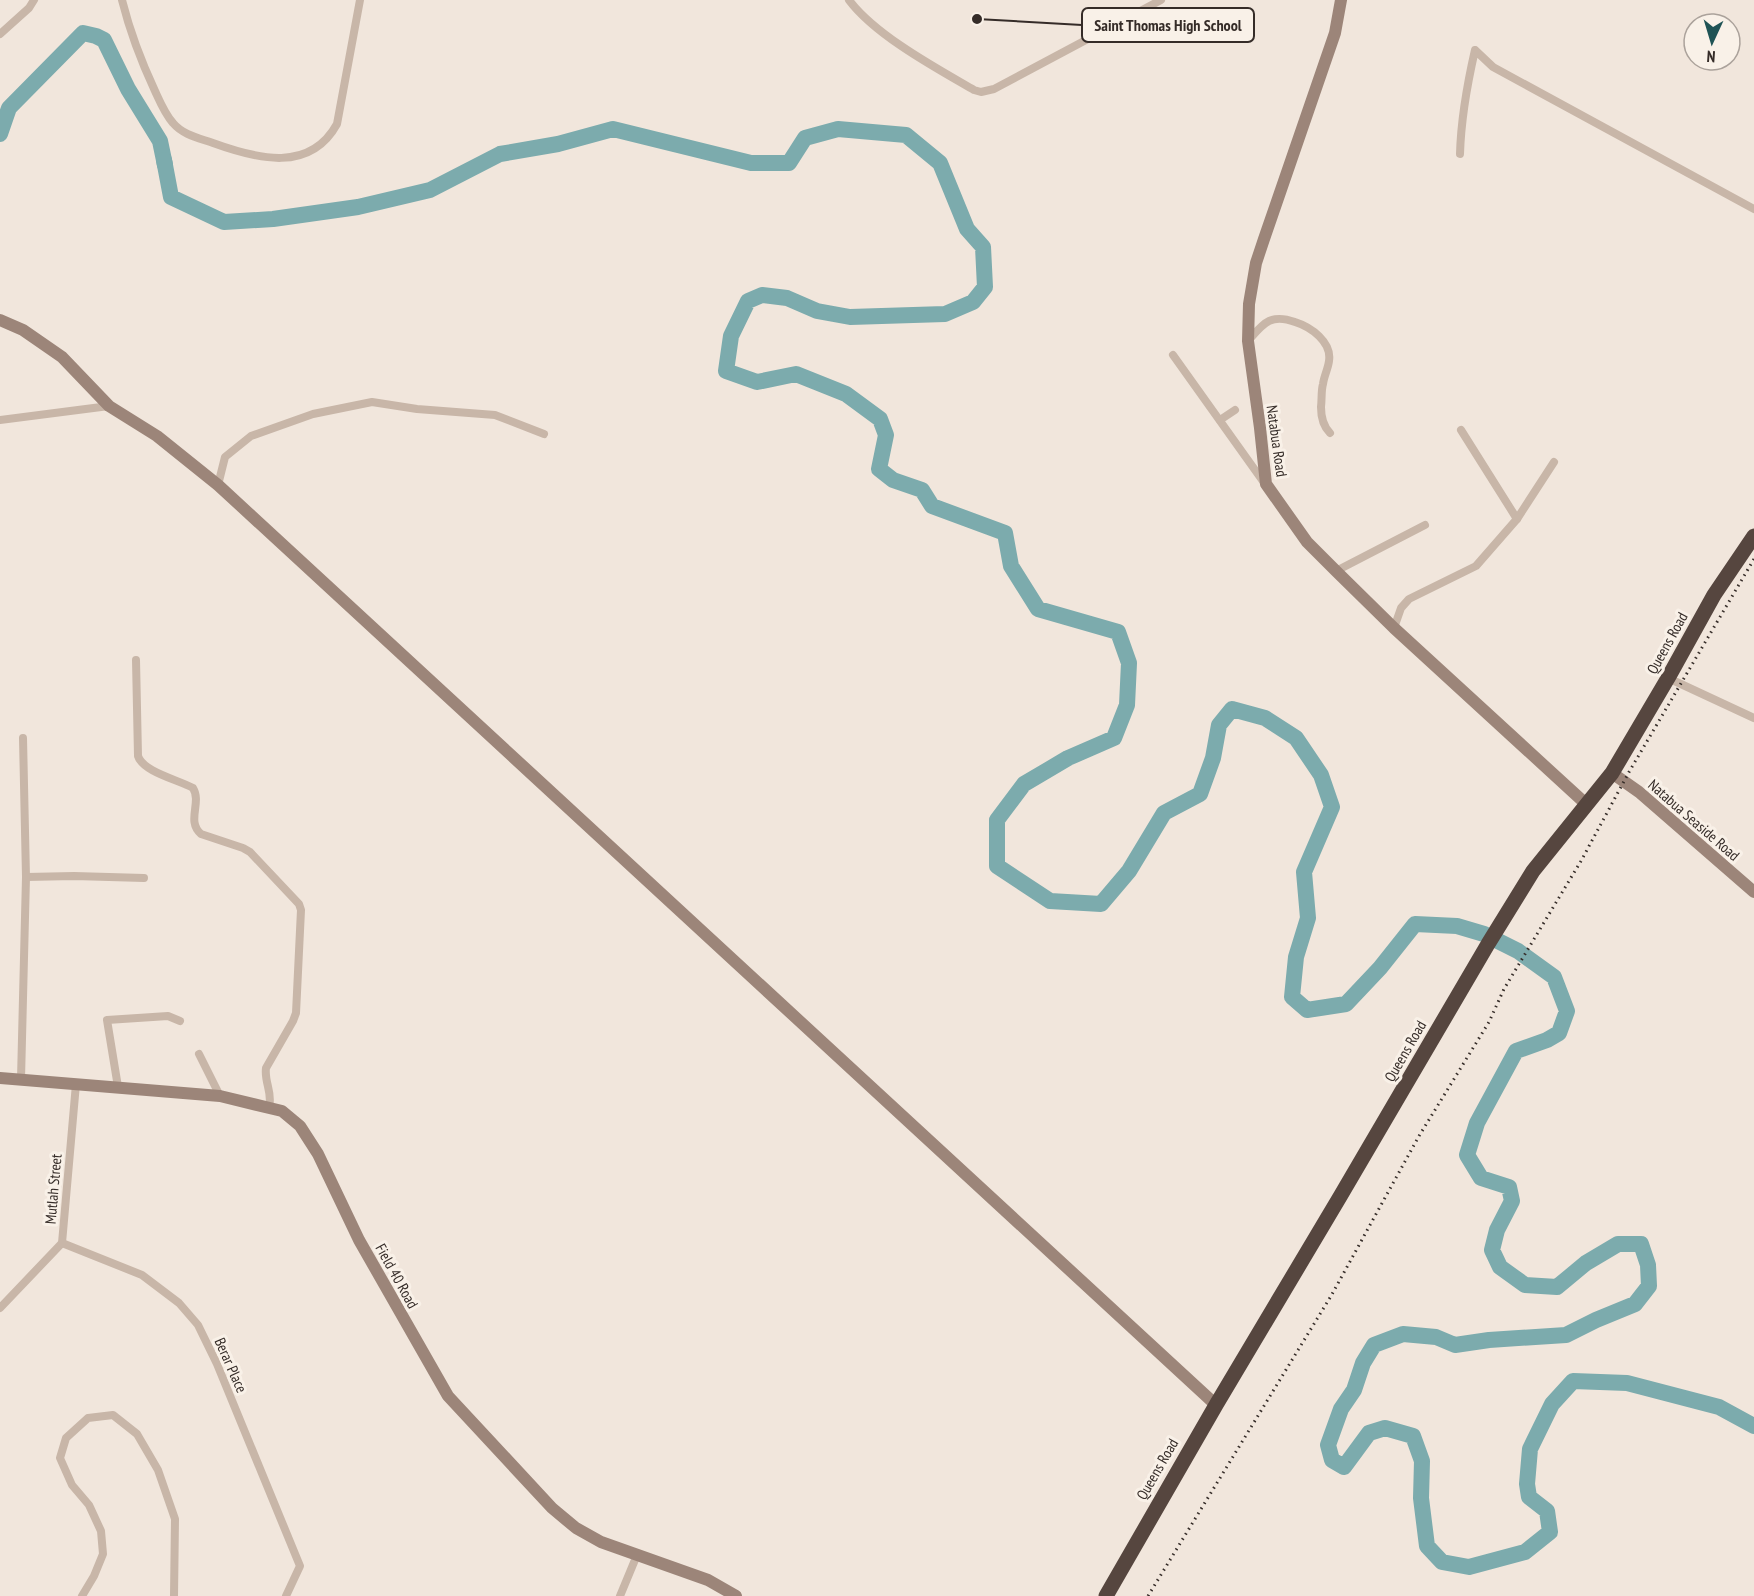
<svg xmlns="http://www.w3.org/2000/svg" width="1754" height="1596" viewBox="0 0 1754 1596" font-family="'PT Sans Narrow',sans-serif">
<style>
.lines{fill:none;stroke-linecap:round;stroke-linejoin:round}
.river{stroke:#7cabad;stroke-width:16}
.street{stroke:#c8b6a8;stroke-width:8}
.secondary{stroke:#9c8579;stroke-width:12}
.highway{stroke:#56463f;stroke-width:15}
.rail{stroke:#352c28;stroke-width:3;stroke-dasharray:1.5 4.5;stroke-linecap:butt}
.labels{text-anchor:middle;dominant-baseline:central;stroke-width:6;stroke-linejoin:round;paint-order:stroke}
.street-label{font-size:15px;fill:#352c28;stroke:#f9f1e8}
.leader{fill:none;stroke:#352c28;stroke-width:2}
.callout-dot{fill:#352c28;stroke:#f9f1e8;stroke-width:2}
.callout{fill:#f9f1e8;stroke:#352c28;stroke-width:2}
.callout-label{font-size:16px;text-anchor:middle;font-weight:bold;fill:#352c28}
</style>
<rect width="100%" height="100%" fill="#f1e6dc"/>
<g class="lines">
<g class="river">
<polyline points="0,134 9,108 83,33 96,36 104,40 128,89 160,141 165,165"/>
<polyline points="164,160 171,197 224,222 273,219 358,207 430,190 500,154 558,144 613,129 751,163 789,163 805,138 838,129 906,135 940,163 967,229 983,247 985,287 973,302 945,314 850,317 817,311 787,298 762,295 748,301 731,336 726,371 757,382 796,374 846,394 880,419 886,435 879,469 893,480 922,490 932,506 1005,533 1011,566 1038,609 1118,632 1129,663 1127,705 1114,738 1068,758 1024,784 997,820 997,866 1050,901 1101,904 1129,871 1164,813 1200,794 1213,758 1219,725 1232,709 1265,718 1296,738 1321,775 1332,807 1304,872 1308,918 1296,957 1292,997 1307,1010 1346,1004 1380,968 1415,924 1457,926 1484,934 1518,951 1554,977 1567,1011 1559,1033 1547,1040 1516,1051 1477,1123 1467,1155 1481,1178 1509,1187 1512,1201 1497,1230 1492,1250 1500,1267 1525,1285 1557,1287 1586,1263 1618,1244 1641,1244 1648,1265 1649,1286 1635,1304 1596,1320 1566,1335 1489,1340 1455,1345 1436,1337 1403,1334 1374,1345 1363,1363 1354,1390 1341,1409 1328,1445 1332,1460 1344,1467 1369,1433 1385,1428 1413,1436 1422,1461 1421,1498 1427,1546 1442,1562 1469,1567 1525,1552 1550,1532 1547,1511 1529,1497 1527,1484 1530,1449 1552,1404 1573,1381 1627,1383 1719,1407 1754,1426"/>
</g>
<g class="street">
<path d="M122,0C130,32 141,61 155,91C160,102 165,114 173,123C183,135 199,138 213,143C257,159 310,173 337,124L360,0"/>
<path d="M849,0C875,35 936,68 974,90L981,92L994,89L1161,0"/>
<polyline points="0,34 29,8 34,0"/>
<path d="M1460,154C1461,118 1467,85 1475,50L1493,67L1754,209"/>
<path d="M1248,341C1263,324 1270,313 1295,322C1311,327 1332,342 1329,361C1328,369 1324,376 1323,384C1321,391 1322,399 1321,407C1321,416 1323,426 1330,433"/>
<polyline points="1173,355 1265,484"/>
<polyline points="0,420 109,406"/>
<polyline points="1220,420 1235,410"/>
<polyline points="1461,430 1517,519"/>
<polyline points="218,485 225,457 251,436 313,414 372,402 417,409 495,415 544,434"/>
<polyline points="1336,571 1425,525"/>
<polyline points="1394,628 1401,608 1409,599 1476,566 1517,519 1554,462"/>
<path d="M136,660L138,756C143,772 179,780 193,788C202,803 186,821 201,834L243,848L250,852L299,904L301,910L296,1013L293,1021L266,1068C264,1082 273,1093 269,1107"/>
<polyline points="1668,678 1754,718"/>
<polyline points="26,877 74,876 144,878"/>
<polyline points="199,1054 220,1096"/>
<polyline points="21,1079 26,877 23,738"/>
<polyline points="118,1087 107,1020 168,1016 180,1021"/>
<polyline points="62,1243 142,1275 179,1303 198,1325 217,1364 300,1566 286,1596"/>
<polyline points="0,1308 62,1243 76,1084"/>
<polyline points="82,1596 94,1576 103,1554 101,1531 89,1505 72,1485 60,1458 66,1438 88,1418 113,1415 137,1434 158,1470 175,1519 174,1596"/>
<polyline points="620,1596 637,1555"/>
</g>
<g class="secondary">
<polyline points="1341,0 1335,33 1264,239 1256,263 1249,304 1248,341 1260,428 1266,484 1307,542 1336,571 1394,628 1586,804"/>
<polyline points="0,320 23,330 62,357 109,406 157,436 218,485 1216,1405"/>
<polyline points="1612,773 1639,792 1754,892"/>
<polyline points="0,1078 220,1096 282,1111 300,1126 318,1154 359,1240 448,1396 552,1508 576,1528 601,1542 708,1580 736,1596"/>
</g>
<polyline class="highway" points="1106,1596 1216,1405 1341,1195 1488,944 1533,871 1612,773 1668,678 1714,595 1754,536"/>
<polyline class="rail" points="1148,1596 1331,1296 1419,1136 1489,1022 1504,989 1581,861 1629,772 1754,559"/>
</g>
<g class="labels">
<g class="street-label">
<text transform="translate(1277 441) rotate(82)">Natabua Road</text>
<text transform="translate(1667 643) rotate(-61)">Queens Road</text>
<text transform="translate(1694 820) rotate(41)">Natabua Seaside Road</text>
<text transform="translate(1405 1051) rotate(-60)">Queens Road</text>
<text transform="translate(53 1189) rotate(-85)">Mutlah Street</text>
<text transform="translate(397 1276) rotate(61)">Field 40 Road</text>
<text transform="translate(231 1365) rotate(66)">Berar Place</text>
<text transform="translate(1157 1469) rotate(-60)">Queens Road</text>
</g>
</g>
<path class="leader" d="M977 19L1082 25"/>
<circle class="callout-dot" cx="977" cy="19" r="6"/>
<rect class="callout" x="1082" y="8" width="172" height="34" rx="6"/>
<g class="callout-label">
<text x="1168" y="31">Saint Thomas High School</text>
</g>
<g transform="translate(1712 42) rotate(184)"><circle r="28" fill="#f9f1e8" stroke="#aba29b" stroke-width="1.5"/>
<path d="M0-4.5L10 22L0 15L-10 22Z" fill="#1f5355"/>
<text y="-9" font-size="16" font-weight="bold" text-anchor="middle" fill="#352c28">N</text>
</g>
</svg>
